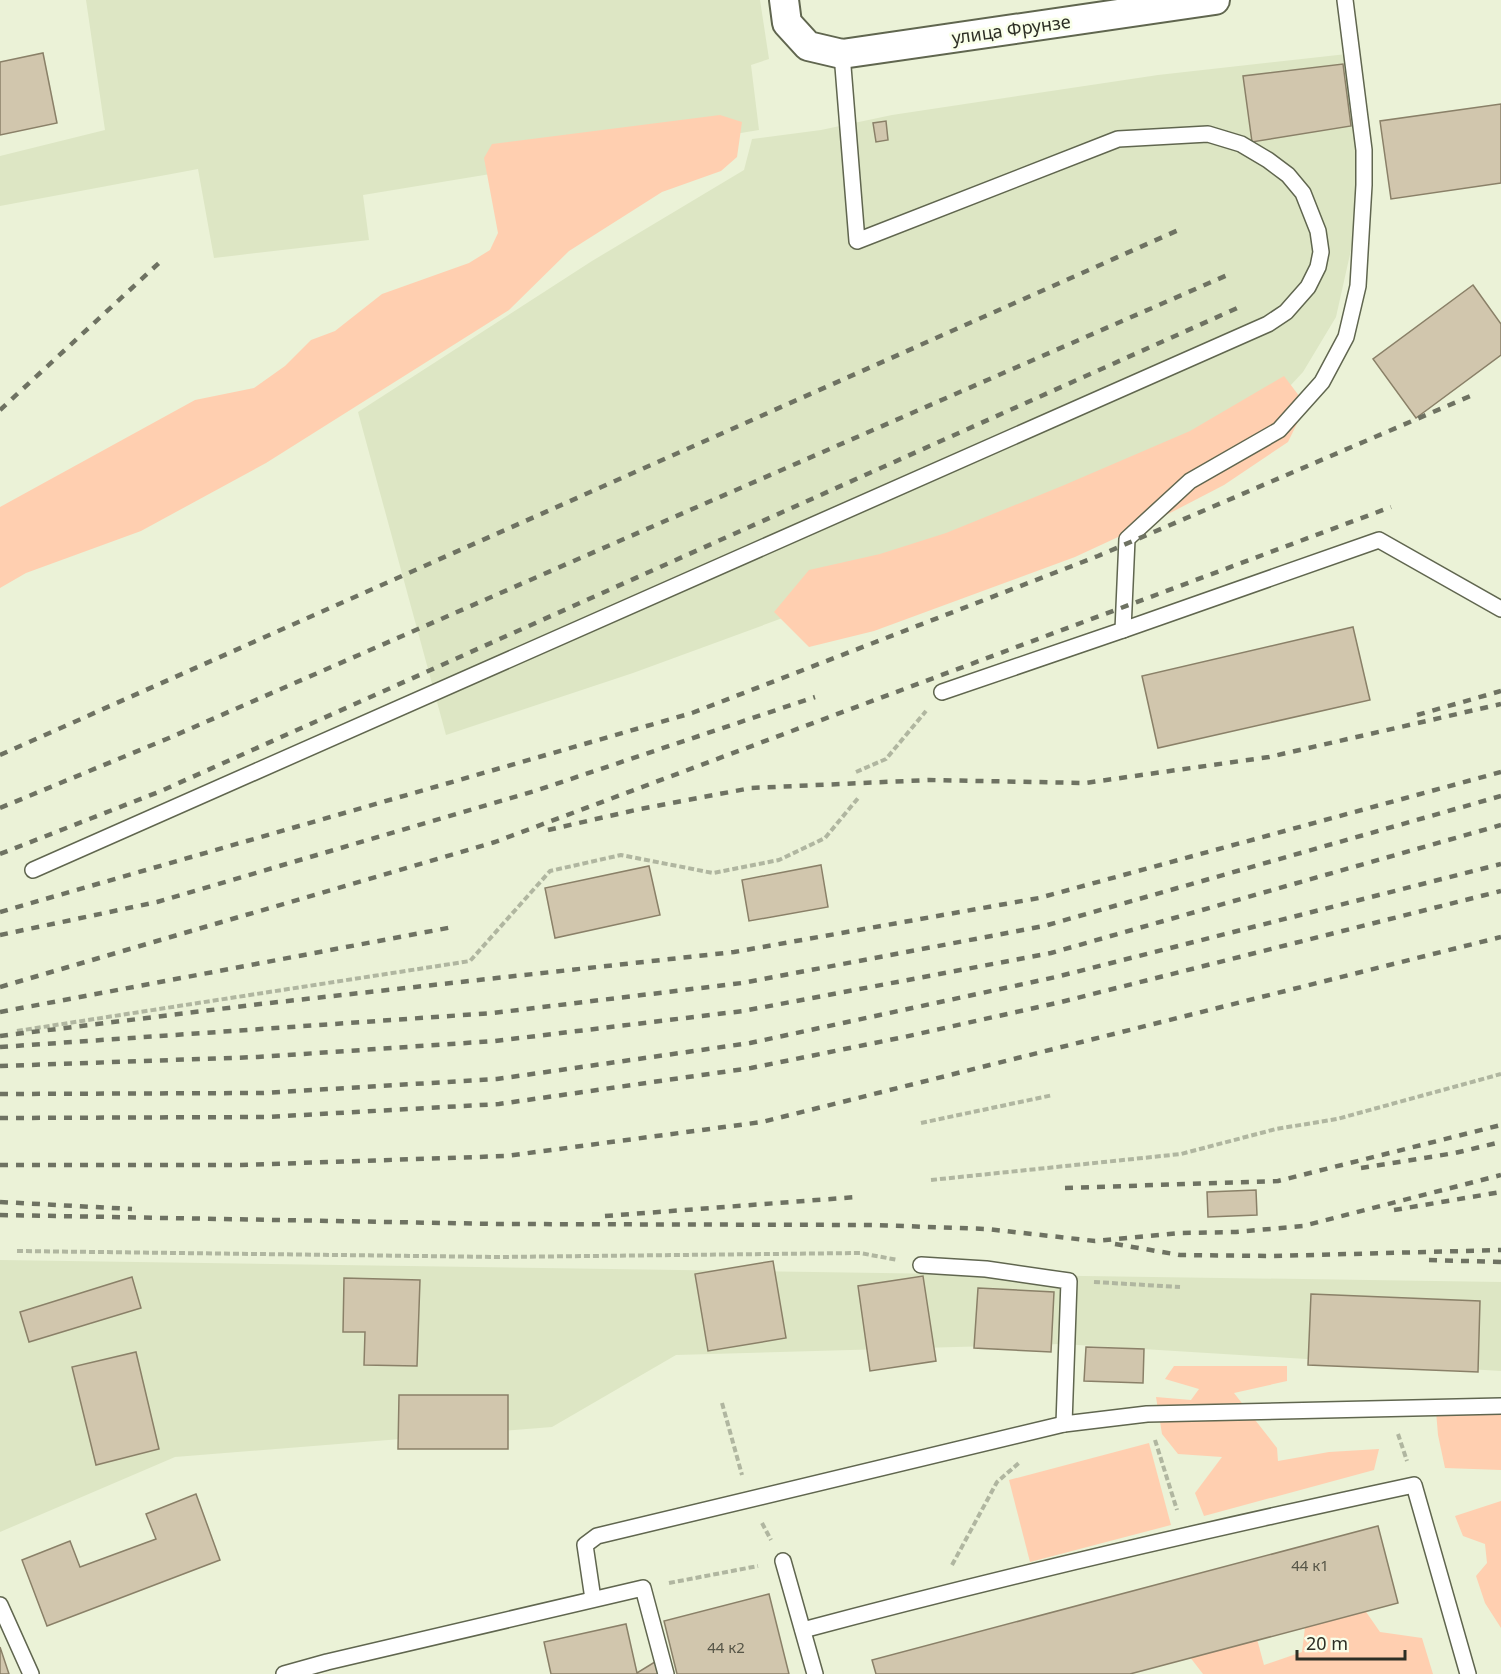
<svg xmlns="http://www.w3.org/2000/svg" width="1501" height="1674" viewBox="0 0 1501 1674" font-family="'Noto Sans',sans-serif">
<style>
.built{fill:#dde6c4}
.green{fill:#ffcfb0}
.building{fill:#d1c6ad;stroke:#8a8068;stroke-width:1.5}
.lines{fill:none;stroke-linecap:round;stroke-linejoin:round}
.service-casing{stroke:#60664f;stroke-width:18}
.minor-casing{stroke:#60664f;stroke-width:32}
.path{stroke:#b0b6a0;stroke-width:4;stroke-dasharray:6 3;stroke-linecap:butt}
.service{stroke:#fff;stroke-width:15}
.minor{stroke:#fff;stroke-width:28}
.rail{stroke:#6e7262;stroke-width:4.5;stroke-dasharray:8 8;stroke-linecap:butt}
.labels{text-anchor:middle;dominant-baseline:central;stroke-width:5;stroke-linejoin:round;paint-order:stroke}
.number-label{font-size:15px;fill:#565547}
.street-label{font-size:18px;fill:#2d2f25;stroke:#f9ffe9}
</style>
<rect width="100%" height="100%" fill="#ebf2d7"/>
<g class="built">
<polygon points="86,0 760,0 769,59 751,65 759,130 363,195 369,240 214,258 198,169 0,206 0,156 105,130"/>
<polygon points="1347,54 1356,132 1357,223 1336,317 1303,372 1277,400 908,572 633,673 446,735 358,412 592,261 744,170 752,139 821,130 892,115 1158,75"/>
<polygon points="0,1260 1501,1282 1501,1371 1062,1344 676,1355 552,1427 175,1457 0,1532"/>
</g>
<g class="green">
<polygon points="720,115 742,122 737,157 721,171 662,192 569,251 509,310 266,463 141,531 26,573 0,588 0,507 195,400 254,388 285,366 311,340 335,331 382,294 469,263 490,250 498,233 484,158 492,144"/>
<polygon points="1284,376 1306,405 1288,442 1224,485 1172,512 1075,557 874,631 809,647 774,612 809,570 880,554 946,533 1062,486 1190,431"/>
<polygon points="1174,1366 1287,1366 1287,1381 1234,1393 1277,1448 1278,1461 1329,1452 1379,1449 1374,1470 1204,1516 1195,1493 1222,1457 1178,1454 1162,1434 1156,1397 1191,1400 1199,1389 1165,1379"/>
<polygon points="1435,1399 1501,1409 1501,1470 1445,1468 1438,1435"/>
<polygon points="1149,1443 1171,1525 1030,1562 1009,1480"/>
<polygon points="1501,1501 1501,1628 1485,1603 1476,1576 1487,1563 1485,1544 1463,1536 1455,1516"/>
<polygon points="1362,1606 1380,1632 1422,1638 1433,1674 1203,1674 1186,1652 1257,1639 1264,1665 1302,1652 1306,1619"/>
</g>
<g class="building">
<polygon points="43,53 57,123 0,135 0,62"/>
<polygon points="1343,64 1351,126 1252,142 1243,76"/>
<polygon points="1501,104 1501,183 1391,199 1380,121"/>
<polygon points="886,121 888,140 876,142 873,123"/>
<polygon points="1473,285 1501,324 1501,355 1416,418 1373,359"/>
<polygon points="1353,627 1370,700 1158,748 1142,676"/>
<polygon points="821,865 828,907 749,921 742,880"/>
<polygon points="649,866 660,915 555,938 545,888"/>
<polygon points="1256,1190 1257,1215 1208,1217 1207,1192"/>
<polygon points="773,1261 786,1338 708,1351 695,1274"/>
<polygon points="923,1276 936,1361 870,1371 858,1286"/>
<polygon points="132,1277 141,1308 29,1342 20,1312"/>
<polygon points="344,1278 420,1280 417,1366 364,1365 365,1332 343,1332"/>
<polygon points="978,1288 1054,1292 1051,1352 974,1348"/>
<polygon points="1311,1294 1480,1301 1478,1372 1308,1365"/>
<polygon points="1086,1347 1144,1349 1143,1383 1084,1381"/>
<polygon points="136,1352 159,1449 96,1465 72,1367"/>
<polygon points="399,1395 508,1395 508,1449 398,1449"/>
<polygon points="196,1494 220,1560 47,1626 22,1560 70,1541 80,1567 156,1539 146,1514"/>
<polygon points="1378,1526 1398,1603 1130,1674 876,1674 872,1660"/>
<polygon points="769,1594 789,1674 677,1674 664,1621"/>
<polygon points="626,1624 637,1673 658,1660 660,1674 551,1674 544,1642"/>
<polygon points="0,1647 9,1674 0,1674"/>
</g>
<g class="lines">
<defs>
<g id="service">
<polyline points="1123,630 1379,540 1501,609"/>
<polyline points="942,692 1123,630 1127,539 1190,481 1279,430 1322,382 1346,337 1358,286 1364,185 1364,150 1345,0"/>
<polyline points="33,870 1268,324 1286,312 1308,287 1318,267 1321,252 1318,231 1303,193 1288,175 1268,160 1241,144 1208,134 1118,139 857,241 842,54"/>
<polyline points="921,1265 986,1269 1069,1281 1064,1424 1147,1414 1501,1406"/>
<polyline points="783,1561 815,1674"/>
<polyline points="593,1599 585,1545 597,1536 1064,1424"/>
<polyline points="0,1605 31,1674"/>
<path d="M803,1630C1005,1576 1209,1529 1414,1485L1468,1674"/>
<polyline points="284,1674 327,1662 643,1588 666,1674"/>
</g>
<polyline id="minor" points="784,0 787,23 808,46 842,54 1215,0"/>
</defs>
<use href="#service" class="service-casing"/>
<use href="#minor" class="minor-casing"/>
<g class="path">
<polyline points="856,772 886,759 926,711"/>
<polyline points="17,1031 470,961 550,871 621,855 713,873 779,860 825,838 859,797"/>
<polyline points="921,1123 1053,1095"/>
<polyline points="931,1180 1181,1154 1276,1129 1337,1119 1501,1074"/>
<polyline points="17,1251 499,1257 860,1253 898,1260"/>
<polyline points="1094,1282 1180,1287"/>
<polyline points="722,1403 742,1475"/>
<polyline points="1398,1434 1407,1461"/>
<polyline points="1155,1440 1177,1510"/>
<polyline points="762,1523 771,1540"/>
<polyline points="952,1565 997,1482 1020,1462"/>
<polyline points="669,1583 758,1566"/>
</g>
<use href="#service" class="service"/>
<use href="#minor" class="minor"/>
<g class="rail">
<polyline points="0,410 160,262"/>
<polyline points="1417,715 1501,691"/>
<polyline points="0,755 1183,228"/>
<polyline points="0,808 169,738 1232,273"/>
<polyline points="548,830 640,809 751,788 929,780 1085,783 1269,757 1501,704"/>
<polyline points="0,854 161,791 1244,305"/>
<polyline points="0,912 692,713 1098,556 1475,394"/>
<polyline points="0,935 157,902 538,790 815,697"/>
<polyline points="0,987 495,842 1391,507"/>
<polyline points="0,1012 453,927"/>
<polyline points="0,1036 260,1004 734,952 1039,898 1501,772"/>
<polyline points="0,1047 493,1013 742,983 1044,926 1501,796"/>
<polyline points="0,1066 258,1057 495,1041 743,1011 1051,953 1501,825"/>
<polyline points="0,1094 263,1093 497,1079 750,1043 1056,977 1501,864"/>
<polyline points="0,1118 266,1117 499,1104 751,1068 904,1037 1061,1002 1501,891"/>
<polyline points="0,1165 241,1165 506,1156 762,1122 1501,937"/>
<polyline points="1361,1168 1455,1153 1501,1142"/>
<polyline points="1065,1188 1278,1181 1501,1125"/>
<polyline points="0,1202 132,1209"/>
<polyline points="1394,1210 1501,1192"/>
<polyline points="0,1215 500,1224 873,1225 987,1229 1095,1241 1180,1233 1236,1232 1303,1226 1501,1175"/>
<polyline points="605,1216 857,1197"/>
<polyline points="1115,1244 1180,1255 1274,1256 1501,1250"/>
<polyline points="1429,1260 1501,1262"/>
</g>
</g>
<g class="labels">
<g class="number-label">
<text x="1310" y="1565">44 к1</text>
<text x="726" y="1647">44 к2</text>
</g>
<g class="street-label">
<text transform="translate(1011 29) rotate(-8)">улица Фрунзе</text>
</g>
</g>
<path d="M1297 1650v9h108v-9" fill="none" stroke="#2d2f25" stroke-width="3"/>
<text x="1306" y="1650" font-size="18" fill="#2d2f25" stroke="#f9ffe9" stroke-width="4.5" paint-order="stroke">20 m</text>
</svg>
